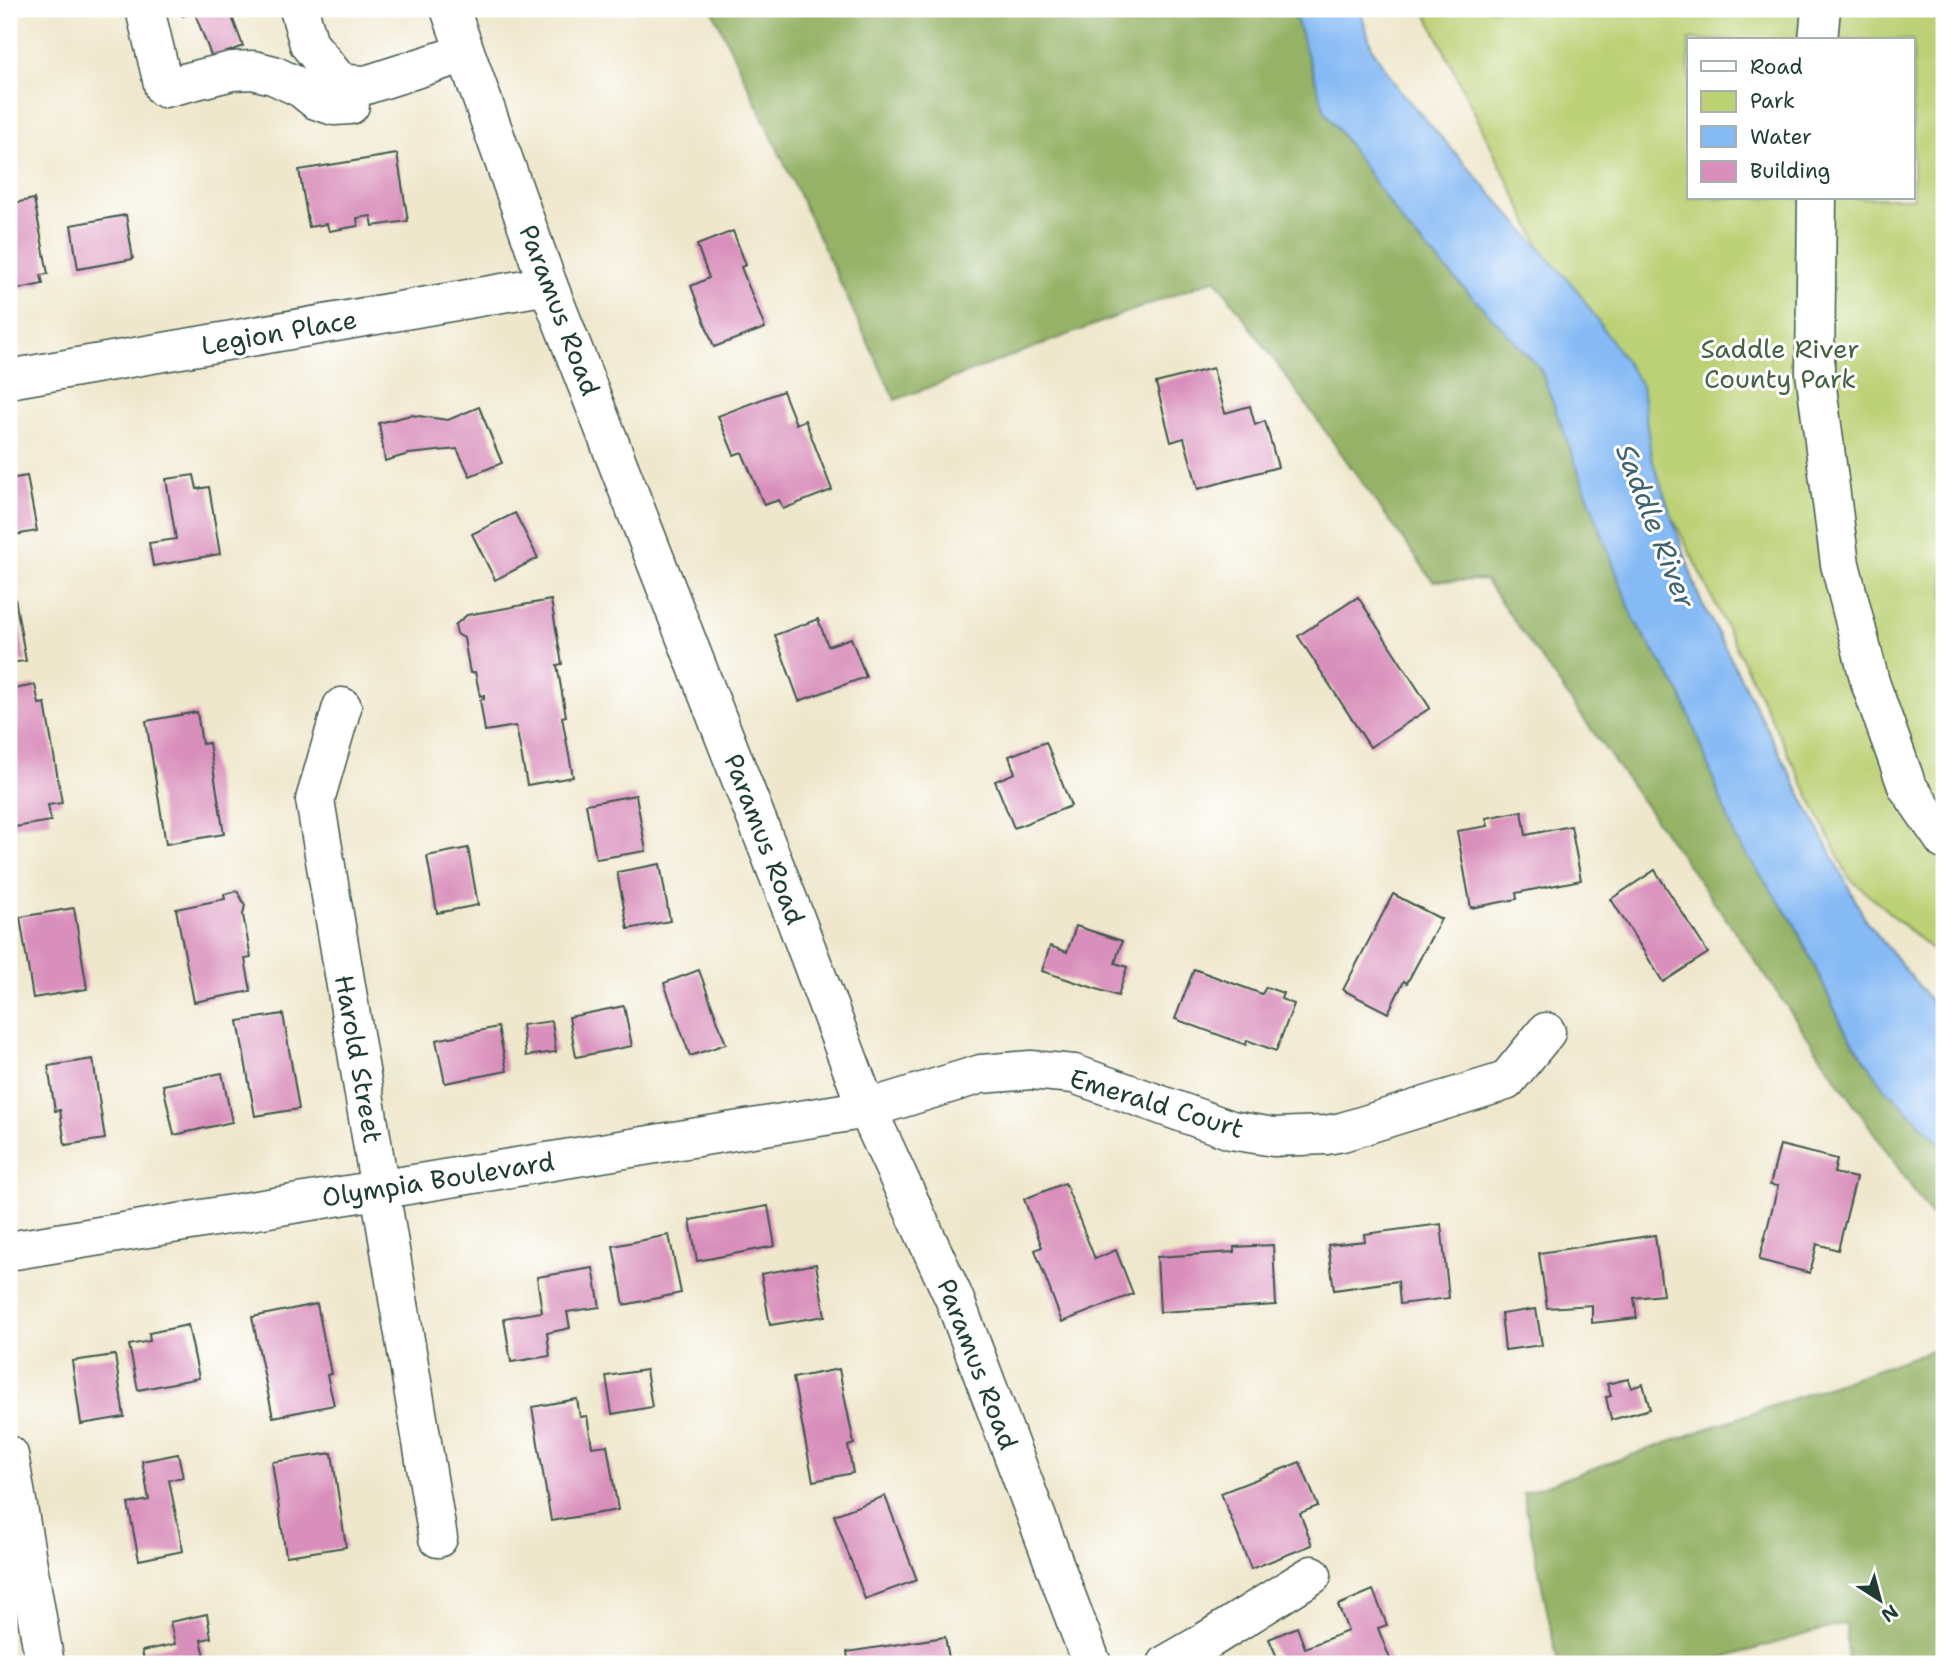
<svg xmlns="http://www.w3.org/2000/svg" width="1953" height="1673" viewBox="0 0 1953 1673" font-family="'Shantell Sans',sans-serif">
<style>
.green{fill:#bcd074;stroke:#6e8654;stroke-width:2;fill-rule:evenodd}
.forest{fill:#95b266;stroke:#5a784d;stroke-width:2}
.water{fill:#86baf4;stroke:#527c94;stroke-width:2}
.building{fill:#d98fbb}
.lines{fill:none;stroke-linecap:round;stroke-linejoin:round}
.minor-casing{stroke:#3e564b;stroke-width:41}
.major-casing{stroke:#3e564b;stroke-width:41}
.minor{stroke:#fff;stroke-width:38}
.major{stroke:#fff;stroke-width:38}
.labels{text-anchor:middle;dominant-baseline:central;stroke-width:6;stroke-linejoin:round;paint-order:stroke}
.street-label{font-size:26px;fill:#1f3d34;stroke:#fff}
.park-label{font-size:26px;fill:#466244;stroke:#fff}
.water-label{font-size:28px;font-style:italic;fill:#3e626e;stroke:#fff}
</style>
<rect width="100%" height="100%" fill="#fff"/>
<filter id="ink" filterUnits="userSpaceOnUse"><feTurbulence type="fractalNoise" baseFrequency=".0143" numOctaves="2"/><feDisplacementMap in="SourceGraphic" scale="14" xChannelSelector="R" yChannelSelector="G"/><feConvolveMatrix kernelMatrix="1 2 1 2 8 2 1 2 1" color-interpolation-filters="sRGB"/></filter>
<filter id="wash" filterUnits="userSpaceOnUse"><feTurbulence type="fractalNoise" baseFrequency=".00686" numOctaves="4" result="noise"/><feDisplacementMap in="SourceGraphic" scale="28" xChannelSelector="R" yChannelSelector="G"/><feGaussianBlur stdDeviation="1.57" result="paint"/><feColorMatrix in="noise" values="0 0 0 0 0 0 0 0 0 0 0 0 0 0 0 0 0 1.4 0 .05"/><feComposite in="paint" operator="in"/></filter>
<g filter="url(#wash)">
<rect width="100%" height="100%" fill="#efe7cc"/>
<path class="green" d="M1424,9H1944V960L1849,878ZM1689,40H1913V198H1689Z"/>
<g class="forest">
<polygon points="712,9 1293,9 1325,111 1406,227 1540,368 1634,620 1681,694 1736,839 1795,925 1842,1025 1883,1086 1944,1147 1944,1234 1731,926 1485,580 1433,581 1216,279 895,400"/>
<polygon points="1944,1346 1944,1664 1848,1664 1846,1623 1702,1664 1558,1664 1523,1493"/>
</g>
<polygon class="water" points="1293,9 1360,9 1372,48 1400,91 1577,290 1642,386 1651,456 1699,597 1866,921 1944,1017 1944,1147 1883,1086 1842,1025 1795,925 1736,839 1681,694 1634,620 1540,368 1406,227 1325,111"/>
<g id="blocks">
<g class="building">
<polygon points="180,9 229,9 243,46 212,58 194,11 183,16"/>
<polygon points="397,154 408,221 373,226 371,216 357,218 358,226 329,231 327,224 309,227 299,170"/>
<polygon points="34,199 48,274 41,275 43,284 9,291 9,204"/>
<polygon points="126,215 133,259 78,269 71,225"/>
<polygon points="733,231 746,265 741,267 765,328 714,347 691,286 709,278 697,245"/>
<polygon points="1213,368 1225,413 1250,406 1255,425 1265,421 1278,467 1198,489 1184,438 1171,442 1156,383"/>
<polygon points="783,391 796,424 805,420 832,490 783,509 779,500 764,505 742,452 734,455 718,416"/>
<polygon points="479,407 502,463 470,476 457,449 409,454 385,461 379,423 411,415 448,420"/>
<polygon points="194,475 197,489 209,487 220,554 153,566 149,543 176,539 166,479"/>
<polygon points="27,476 37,531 9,536 9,479"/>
<polygon points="515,513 538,558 495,580 472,534"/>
<polygon points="9,581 12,581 26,661 9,663"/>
<polygon points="1358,597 1430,708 1370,747 1298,636"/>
<polygon points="551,600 562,664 557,665 566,716 562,717 573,777 527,785 516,726 485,731 480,700 484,699 484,695 480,696 475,672 470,673 464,638 457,634 455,625 467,615"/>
<polygon points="818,619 828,646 851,638 866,677 799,701 775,635"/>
<polygon points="35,685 39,704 45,703 62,803 48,805 51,821 9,828 9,690"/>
<polygon points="197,712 202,744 209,743 224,834 166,844 146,721"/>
<polygon points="1046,742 1071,806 1014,828 995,781 1015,773 1009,756"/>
<polygon points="636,795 646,851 596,859 586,804"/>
<polygon points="1522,811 1526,835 1571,826 1581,880 1516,893 1517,899 1471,908 1457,831 1488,826 1486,818"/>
<polygon points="468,848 478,905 437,913 427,856"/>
<polygon points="660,864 670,921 628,929 617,872"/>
<polygon points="1655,870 1708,953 1663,982 1611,899"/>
<polygon points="237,891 245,905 243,915 251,958 245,959 251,991 194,1002 176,909 225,899 224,894"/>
<polygon points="1393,894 1441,919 1407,983 1404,981 1388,1013 1343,990"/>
<polygon points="74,908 87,989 33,998 20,917"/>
<polygon points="1076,926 1122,941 1115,963 1127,967 1118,996 1042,971 1050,946 1067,952"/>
<polygon points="1194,969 1262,994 1266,987 1283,993 1281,999 1294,1004 1276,1051 1247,1040 1246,1045 1175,1019"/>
<polygon points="699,970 726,1044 690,1056 664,983"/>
<polygon points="624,1006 632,1046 576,1057 569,1017"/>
<polygon points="283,1014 299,1109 255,1116 238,1021"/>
<polygon points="552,1021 556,1052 526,1056 522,1025"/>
<polygon points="498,1027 507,1071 445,1083 436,1040"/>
<polygon points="93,1059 105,1139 65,1145 60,1110 55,1111 48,1066"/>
<polygon points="222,1073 232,1122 174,1135 163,1085"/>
<polygon points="1780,1145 1837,1159 1834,1173 1856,1178 1838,1250 1817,1244 1810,1273 1759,1260 1778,1186 1770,1185"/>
<polygon points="1065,1183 1095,1259 1116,1250 1133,1294 1062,1322 1035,1250 1042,1247 1024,1199"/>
<polygon points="768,1206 775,1246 697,1261 690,1220"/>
<polygon points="1441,1224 1449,1298 1400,1304 1398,1281 1334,1290 1328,1245 1365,1241 1364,1234"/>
<polygon points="669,1235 681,1293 624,1305 613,1246"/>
<polygon points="1655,1235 1663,1295 1634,1298 1637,1318 1592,1323 1592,1305 1547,1308 1539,1253"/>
<polygon points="1273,1245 1276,1305 1160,1312 1157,1257 1234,1252 1234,1247"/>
<polygon points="816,1264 825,1316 770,1325 761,1274"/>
<polygon points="593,1268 600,1307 567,1312 570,1328 547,1333 550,1356 511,1362 504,1318 542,1312 537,1277"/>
<polygon points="317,1304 331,1374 327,1375 334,1405 273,1417 252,1317"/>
<polygon points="1536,1309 1542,1345 1505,1350 1501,1314"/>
<polygon points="188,1325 199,1378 138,1390 129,1345 150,1341 149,1333"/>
<polygon points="115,1355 124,1417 81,1424 72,1361"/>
<polygon points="839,1369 854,1444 848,1446 853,1473 813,1481 793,1378"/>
<polygon points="646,1370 652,1407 612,1414 606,1376"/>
<polygon points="1628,1379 1631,1388 1643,1384 1650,1409 1611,1420 1606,1397 1611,1396 1607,1384"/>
<polygon points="577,1399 580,1417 587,1416 592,1447 607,1445 618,1510 551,1521 532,1407"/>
<polygon points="332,1453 346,1547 286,1556 272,1462"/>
<polygon points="178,1454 183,1477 169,1480 183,1551 139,1560 128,1504 149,1500 142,1461"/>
<polygon points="1300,1462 1318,1506 1300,1513 1312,1545 1251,1569 1221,1493"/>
<polygon points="885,1496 917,1580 865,1599 834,1515"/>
<polygon points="1373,1590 1387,1625 1378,1628 1392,1664 1280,1664 1269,1639 1297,1627 1305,1648 1348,1631 1338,1605"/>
<polygon points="207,1614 211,1638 201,1640 207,1664 145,1664 142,1651 175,1644 170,1622"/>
<polygon points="945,1637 950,1664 849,1664 847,1652"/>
</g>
</g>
</g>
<g filter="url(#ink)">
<use href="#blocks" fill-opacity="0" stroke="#3e564b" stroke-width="2"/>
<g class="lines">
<defs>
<g id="minor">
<polyline points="145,9 164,88 232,71 253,70 273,75 301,88 316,100 334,106 350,105"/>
<polyline points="299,9 309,44 336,78 347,84 366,85 465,53"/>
<polyline points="1818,40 1821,9"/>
<polyline points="1817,198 1815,372 1840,564 1870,682 1907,786 1944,840"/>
<polyline points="9,379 548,285"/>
<polyline points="342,707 315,800 438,1538"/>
<polyline points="9,1251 867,1109 981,1074 1031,1070 1074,1074 1231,1130 1274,1137 1326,1135 1342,1132 1506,1081 1546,1032"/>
<polyline points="9,1455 45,1664"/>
<polyline points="1167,1664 1200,1645 1312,1575"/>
</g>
<polyline id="major" points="450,9 548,285 792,910 867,1109 954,1298 1092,1664"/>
</defs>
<use href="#minor" class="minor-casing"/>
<use href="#major" class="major-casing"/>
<use href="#minor" class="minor"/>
<use href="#major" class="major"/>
</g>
</g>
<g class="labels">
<g class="street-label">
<text transform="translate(560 310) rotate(69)">Paramus Road</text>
<text transform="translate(279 332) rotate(-10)">Legion Place</text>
<text transform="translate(765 839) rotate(69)">Paramus Road</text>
<text transform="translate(359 1059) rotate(80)">Harold Street</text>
<text transform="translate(1157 1103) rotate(17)">Emerald Court</text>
<text transform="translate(438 1179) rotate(-9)">Olympia Boulevard</text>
<text transform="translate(978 1364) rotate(69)">Paramus Road</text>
</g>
<g class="park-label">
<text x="1780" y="348">Saddle River<tspan x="1780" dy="30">County Park</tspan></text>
</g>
<g class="water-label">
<text transform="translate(1656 526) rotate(69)">Saddle River</text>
</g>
</g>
<rect width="1953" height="1673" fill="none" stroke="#fff" stroke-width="35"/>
<rect x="1687" y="38" width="228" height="161" fill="#ffffff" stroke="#a5b1ae" stroke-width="2"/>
<rect x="1701" y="61" width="35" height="10" fill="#ffffff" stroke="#a5b1ae" stroke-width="2"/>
<text x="1750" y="74" font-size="21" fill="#1f3d34">Road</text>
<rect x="1701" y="91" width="35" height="21" fill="#bcd074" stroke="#a5b1ae" stroke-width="2"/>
<text x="1750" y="108" font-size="21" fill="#1f3d34">Park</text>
<rect x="1701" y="126" width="35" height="21" fill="#86baf4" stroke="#a5b1ae" stroke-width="2"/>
<text x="1750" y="144" font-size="21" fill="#1f3d34">Water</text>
<rect x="1701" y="161" width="35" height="21" fill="#d98fbb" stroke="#a5b1ae" stroke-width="2"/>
<text x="1750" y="178" font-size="21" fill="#1f3d34">Building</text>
<g transform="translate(1880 1600) rotate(144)" stroke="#ffffff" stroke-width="5" paint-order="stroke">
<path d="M0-5L12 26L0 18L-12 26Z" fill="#1f3d34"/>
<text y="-10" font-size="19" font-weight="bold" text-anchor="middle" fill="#1f3d34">N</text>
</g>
</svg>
